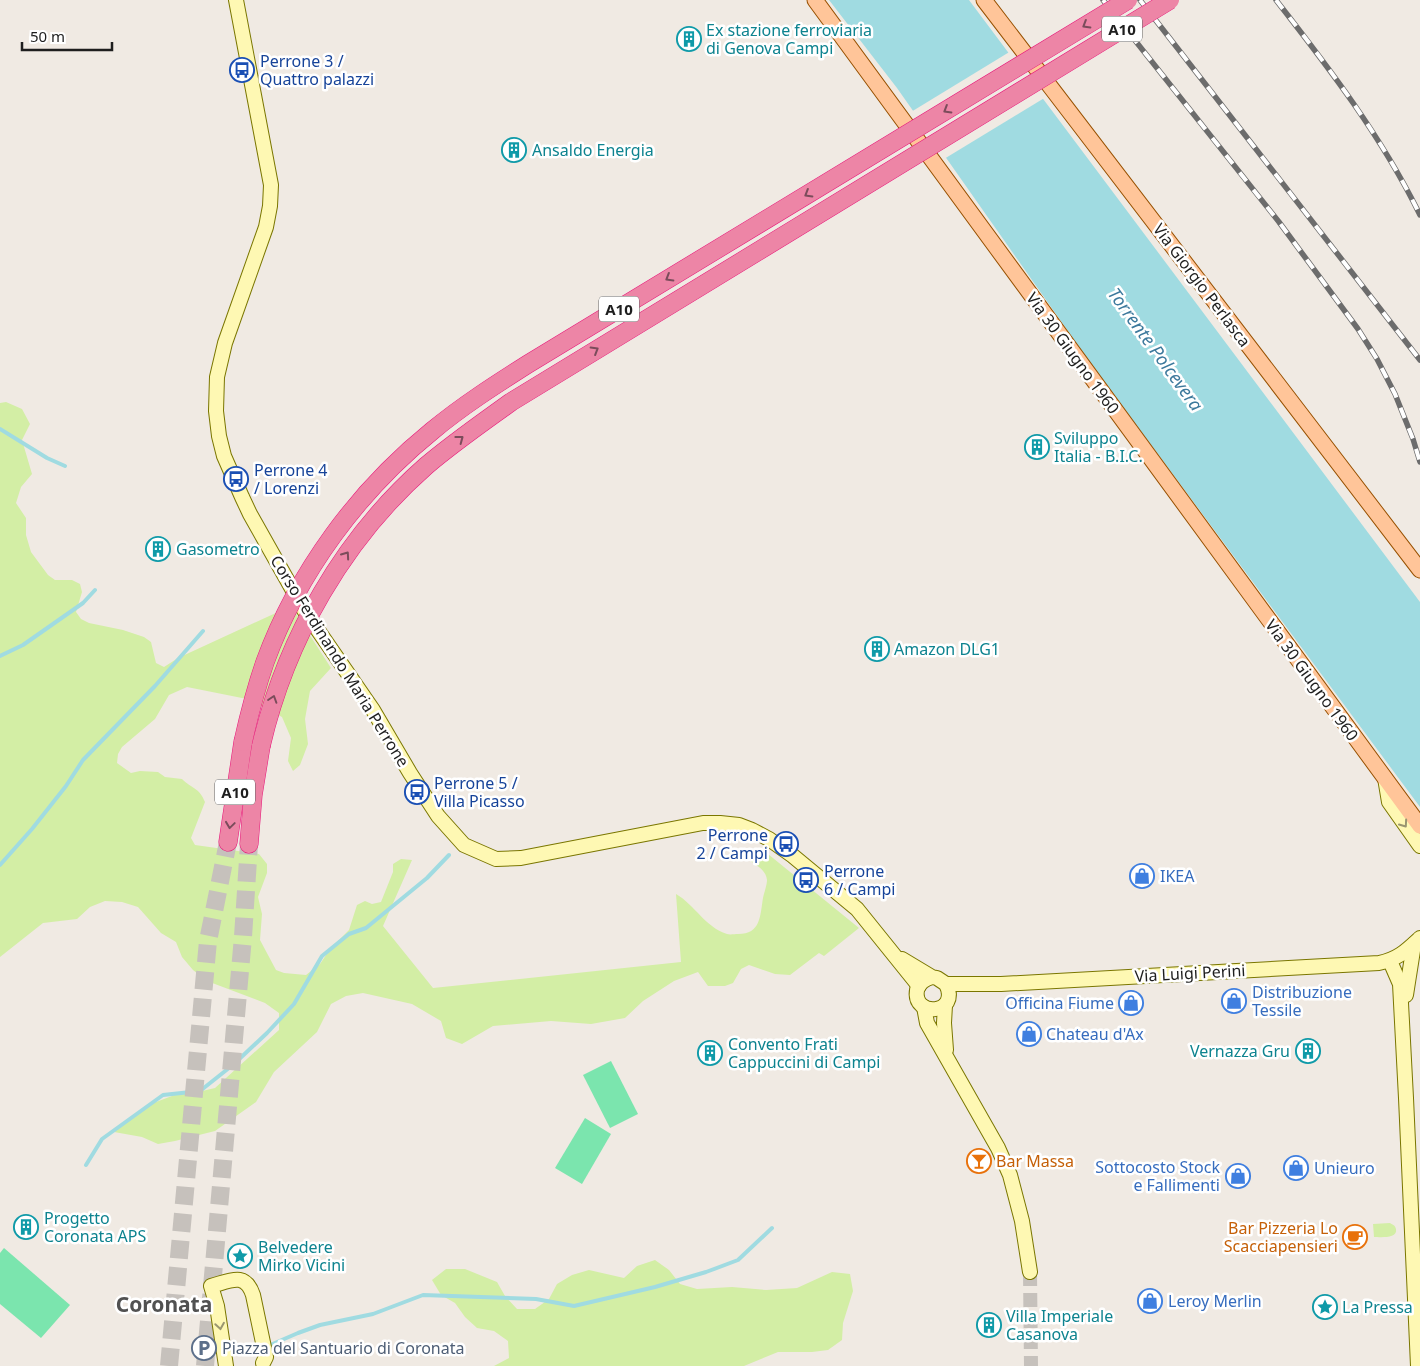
<svg xmlns="http://www.w3.org/2000/svg" width="1420" height="1366" viewBox="0 0 1420 1366" font-family="'Noto Sans',sans-serif">
<style>
.grass{fill:#d3eea5}
.pitch{fill:#7be5ae}
.water{fill:#a0dbe1}
.pier{fill:#f0eae3}
.lines{fill:none;stroke-linecap:round;stroke-linejoin:round}
.stream{stroke:#a0dbe1;stroke-width:4}
.secondary-tunnel{stroke:#c6c1bc;stroke-width:14;stroke-dasharray:14 7;stroke-linecap:butt}
.highway-tunnel{stroke:#c6c1bc;stroke-width:18;stroke-dasharray:18 9;stroke-linecap:butt}
.secondary-casing{stroke:#7a7600;stroke-width:16}
.primary-casing{stroke:#985100;stroke-width:17}
.highway-casing{stroke:#e7177a;stroke-width:19}
.secondary{stroke:#fef8b3;stroke-width:14}
.primary{stroke:#ffc599;stroke-width:15}
.highway{stroke:#ed85a6;stroke-width:18}
.rail-casing{stroke:#6c6c6c;stroke-width:5.5}
.rail{stroke:#fff;stroke-width:4;stroke-dasharray:11;stroke-linecap:butt}
.highway-bridge-casing{stroke:#e7177a;stroke-width:19;stroke-linecap:butt}
.highway-bridge{stroke:#ed85a6;stroke-width:18}
.oneway{stroke:#7b4c5b}
.oneway2{stroke:#999670}
.labels{text-anchor:middle;dominant-baseline:central;stroke-width:5;stroke-linejoin:round;paint-order:stroke}
.shield{fill:#fff;stroke:#626262;stroke-width:1}
.shield-label{font-size:15px;font-weight:bold;fill:#1e1e1e}
.culture-label{font-size:16px;fill:#0d838f;stroke:#fff;text-anchor:start}
.transit-label{font-size:16px;fill:#164399;stroke:#fff;text-anchor:start}
.street-label{font-size:16px;fill:#1e1e1e;stroke:#fff}
.shop-label{font-size:16px;fill:#366cbe;stroke:#fff;text-anchor:start}
.food-label{font-size:16px;fill:#c56008;stroke:#fff;text-anchor:start}
.service-label{font-size:16px;fill:#4e5e75;stroke:#fff;text-anchor:start}
.water-label{font-size:18px;font-style:italic;fill:#3c799c;stroke:#fff}
.district-label{font-size:21px;font-weight:bold;fill:#515151;stroke:#fff}
</style>
<rect width="100%" height="100%" fill="#f0eae3"/>
<g class="grass">
<path d="M6,402L22,409L30,424L22,440L32,474L21,487L16,503L26,518V535L31,552L48,575L55,580H72L80,584L82,592L76,612L81,619L89,623L123,630L144,637L151,642L156,663L164,667L178,658L291,606L331,668L310,691L305,719L308,744L300,765L293,771L288,761L291,738L282,717L247,699L187,687L169,695L155,719L122,747L118,754L117,763L131,773L140,771L158,772L165,777L182,779C192,789 199,787 205,802L191,838L195,845L259,854L267,864V873L258,897L262,914L260,940L276,970L284,973L306,975L320,964L330,949L349,930L357,905L365,901L372,904L381,902L393,872V864L401,859L412,860L383,926L433,988L681,962L676,894C695,905 705,927 727,934C730,935 735,934 738,934C761,934 760,916 763,898C764,893 767,885 767,880C766,870 756,865 749,860L757,856L768,854L859,928L824,956L819,953L790,975L775,974L749,965L741,969L733,983L725,986H708L698,972L674,981L643,1001L625,1018L591,1024L551,1021L493,1026L462,1044L446,1038L441,1021L412,1004L363,993L346,996L331,1004L317,1032L274,1072L256,1102L215,1131L175,1141L158,1144L142,1137L114,1132L148,1105L180,1093L198,1092L215,1088L279,1030V1013L265,1003L207,981L193,970L182,957L176,942L161,933L138,907L122,902L105,901L90,907L77,919L43,923L0,957V403Z"/>
<path d="M1390,1223C1393,1225 1395,1225 1396,1229C1398,1239 1380,1237 1374,1237L1373,1224Z"/>
<polygon points="655,1260 669,1270 680,1284 697,1289 732,1287 766,1290 797,1288 832,1272 850,1274 853,1291 843,1323 842,1340 828,1350 812,1352 778,1352 744,1366 494,1366 509,1358 508,1341 494,1331 477,1328 465,1317 455,1303 441,1295 432,1280 446,1269 465,1269 497,1282 505,1296 517,1309 535,1309 549,1299 557,1284 572,1275 589,1270 624,1278 637,1266"/>
</g>
<g class="pitch">
<polygon points="611,1061 638,1114 610,1128 583,1075"/>
<polygon points="585,1118 611,1134 582,1184 555,1168"/>
<polygon points="4,1248 70,1305 41,1338 0,1304 0,1253"/>
</g>
<polygon class="water" points="829,0 969,0 1420,602 1420,807 1091,364 897,88"/>
<polygon class="pier" points="1011,51 1046,97 944,159 911,112"/>
<g class="lines">
<g class="stream">
<polyline points="0,429 47,458 65,466"/>
<polyline points="0,656 23,645 83,603 95,590"/>
<polyline points="0,865 32,829 66,786 83,760 155,686 203,631"/>
<polyline points="86,1165 102,1139 163,1095 200,1091 234,1064 267,1033 294,1004 322,956 349,934 366,928 427,878 449,855"/>
<polyline points="268,1346 298,1333 320,1325 373,1314 423,1295 536,1299 574,1306 655,1287 706,1272 738,1260 772,1228"/>
</g>
<polyline class="secondary-tunnel" points="1030,1272 1031,1366"/>
<g class="highway-tunnel">
<polyline points="169,1366 208,941 228,842"/>
<polyline points="205,1366 243,937 249,844"/>
</g>
<defs>
<g id="secondary">
<polyline points="236,0 271,185 270,206 266,227 225,343 217,377 216,411 219,436 224,456 242,497 250,514 304,610 373,710 410,773 438,816 464,845 496,859 521,858 703,823 720,823 739,825 752,830 769,839 793,856 857,909 919,986"/>
<polyline points="1385,778 1389,802 1420,846"/>
<path d="M902,959L932,977L937,978L946,984C961,1015 912,1018 917,990C919,982 925,979 932,977"/>
<polyline points="1390,961 1400,984 1406,1098 1418,1366"/>
<path d="M946,984H1001L1379,963C1398,959 1406,951 1420,938"/>
<polyline points="1406,995 1414,944"/>
<polyline points="945,1005 944,1023 946,1050"/>
<polyline points="924,1007 927,1023 998,1148 1010,1175 1022,1221 1030,1272"/>
<path d="M226,1366L217,1306L211,1286C230,1281 245,1271 253,1295L266,1357L263,1363"/>
</g>
<g id="primary">
<polyline points="815,0 1420,826"/>
<polyline points="984,0 1420,570"/>
</g>
<g id="highway">
<polyline points="228,842 243,742"/>
<polyline points="249,844 253,795 261,746"/>
</g>
</defs>
<use href="#secondary" class="secondary-casing"/>
<use href="#primary" class="primary-casing"/>
<use href="#highway" class="highway-casing"/>
<use href="#secondary" class="secondary"/>
<use href="#primary" class="primary"/>
<use href="#highway" class="highway"/>
<defs>
<g id="rail">
<polyline points="1103,0 1279,222 1358,329 1377,359 1395,394 1413,439 1420,462"/>
<polyline points="1140,0 1420,360"/>
<path d="M1276,0C1329,68 1382,137 1420,215"/>
</g>
</defs>
<use href="#rail" class="rail-casing"/>
<use href="#rail" class="rail"/>
<defs>
<g id="highway-bridge">
<path d="M243,742C249,715 256,688 265,662C298,572 358,491 432,431C462,406 495,385 528,364L1128,0"/>
<path d="M261,746C286,639 343,539 426,466C453,443 482,423 511,402L1170,0"/>
</g>
</defs>
<use href="#highway-bridge" class="highway-bridge-casing"/>
<use href="#highway-bridge" class="highway-bridge"/>
</g>
<defs><path id="oneway-chevron" d="M-2-3.5L2.5 0L-2 3.5" fill="none" stroke-width="1.6" stroke-linecap="round" stroke-linejoin="round" transform="scale(1.25)"/></defs>
<g class="oneway">
<use href="#oneway-chevron" transform="translate(1086 25) rotate(149)"/>
<use href="#oneway-chevron" transform="translate(947 110) rotate(149)"/>
<use href="#oneway-chevron" transform="translate(808 194) rotate(149)"/>
<use href="#oneway-chevron" transform="translate(669 278) rotate(149)"/>
<use href="#oneway-chevron" transform="translate(595 350) rotate(-31)"/>
<use href="#oneway-chevron" transform="translate(460 439) rotate(-37)"/>
<use href="#oneway-chevron" transform="translate(346 555) rotate(-55)"/>
<use href="#oneway-chevron" transform="translate(273 699) rotate(-72)"/>
<use href="#oneway-chevron" transform="translate(230 825) rotate(98)"/>
</g>
<g class="oneway2">
<use href="#oneway-chevron" transform="translate(1404 824) rotate(55)"/>
<use href="#oneway-chevron" transform="translate(220 1326) rotate(81)"/>
</g>
<defs>
<symbol id="building-ring" viewBox="-11 -11 22 22"><circle r="9.5" fill="#fff" stroke="#0f9aa8" stroke-width="1.5"/><path d="M-4-6H4V6H1V3H-1V6H-4ZM-2.5-4.3h1.7v1.8h-1.7ZM.8-4.3h1.7v1.8H.8ZM-2.5-1h1.7V.8h-1.7ZM.8-1h1.7V.8H.8Z" fill="#0f9aa8"/></symbol>
<symbol id="bus-ring" viewBox="-11 -11 22 22"><circle r="9.5" fill="#fff" stroke="#1a4fb4" stroke-width="1.5"/><path d="M-5-6H5V4H4V6H2V4H-2V6H-4V4H-5ZM-3.5-4V0h7V-4ZM-3.5 1.2v1.5H-2V1.2ZM2 1.2v1.5H3.5V1.2Z" fill="#1a4fb4"/></symbol>
<symbol id="shop-ring" viewBox="-11 -11 22 22"><circle r="9.5" fill="#fff" stroke="#3f7fe0" stroke-width="1.5"/><path d="M-5-2.5h2.3a2.7 3.5 0 0 1 5.4 0H5L5.5 6h-11ZM-1.5-2.5h3a1.5 2.3 0 0 0-3 0Z" fill="#3f7fe0"/></symbol>
<symbol id="bar-ring" viewBox="-11 -11 22 22"><circle r="9.5" fill="#fff" stroke="#e8710a" stroke-width="1.5"/><path d="M-6-5H6L.8 .8V4.5H3.5V6h-7V4.5H-.8V.8Z" fill="#e8710a"/></symbol>
<symbol id="cafe-ring" viewBox="-11 -11 22 22"><circle r="9.5" fill="#fff" stroke="#e8710a" stroke-width="1.5"/><path d="M-5.5-4.5H6V0H3Q3 3.5 0 3.5H-2.5Q-5.5 3.5-5.5 0ZM3-3.2v2h1.7v-2ZM-6 4.5H4V6H-6Z" fill="#e8710a"/></symbol>
<symbol id="sight-ring" viewBox="-11 -11 22 22"><circle r="9.5" fill="#fff" stroke="#0f9aa8" stroke-width="1.5"/><path d="M0-6L1.8-2.2L6-1.7L2.9 1.2L3.7 5.4L0 3.3L-3.7 5.4L-2.9 1.2L-6-1.7L-1.8-2.2Z" fill="#0f9aa8"/></symbol>
<symbol id="parking-ring" viewBox="-11 -11 22 22"><circle r="9.5" fill="#fff" stroke="#5c6f8a" stroke-width="1.5"/><path d="M-3.5-5.5H1a3.5 3.5 0 0 1 0 7H-1V5.5H-3.5ZM-1-3.4V-.6H.8a1.4 1.4 0 0 0 0-2.8Z" fill="#5c6f8a"/></symbol>
</defs>
<g fill-rule="evenodd">
<use href="#building-ring" x="675" y="25" width="28" height="28"/>
<use href="#bus-ring" x="228" y="56" width="28" height="28"/>
<use href="#building-ring" x="500" y="136" width="28" height="28"/>
<use href="#building-ring" x="1023" y="433" width="28" height="28"/>
<use href="#bus-ring" x="222" y="465" width="28" height="28"/>
<use href="#building-ring" x="144" y="535" width="28" height="28"/>
<use href="#building-ring" x="863" y="635" width="28" height="28"/>
<use href="#bus-ring" x="403" y="778" width="28" height="28"/>
<use href="#bus-ring" x="772" y="830" width="28" height="28"/>
<use href="#shop-ring" x="1128" y="862" width="28" height="28"/>
<use href="#bus-ring" x="792" y="866" width="28" height="28"/>
<use href="#shop-ring" x="1220" y="987" width="28" height="28"/>
<use href="#shop-ring" x="1117" y="989" width="28" height="28"/>
<use href="#shop-ring" x="1015" y="1020" width="28" height="28"/>
<use href="#building-ring" x="1294" y="1037" width="28" height="28"/>
<use href="#building-ring" x="696" y="1039" width="28" height="28"/>
<use href="#bar-ring" x="965" y="1147" width="28" height="28"/>
<use href="#shop-ring" x="1282" y="1154" width="28" height="28"/>
<use href="#shop-ring" x="1224" y="1162" width="28" height="28"/>
<use href="#building-ring" x="12" y="1213" width="28" height="28"/>
<use href="#cafe-ring" x="1341" y="1223" width="28" height="28"/>
<use href="#sight-ring" x="226" y="1242" width="28" height="28"/>
<use href="#shop-ring" x="1136" y="1287" width="28" height="28"/>
<use href="#sight-ring" x="1311" y="1293" width="28" height="28"/>
<use href="#building-ring" x="975" y="1311" width="28" height="28"/>
<use href="#parking-ring" x="190" y="1334" width="28" height="28"/>
</g>
<g class="labels">
<g class="shield">
<rect x="1102" y="16.5" width="40" height="25" rx="4"/>
<rect x="599" y="296.5" width="40" height="25" rx="4"/>
<rect x="215" y="779.5" width="40" height="25" rx="4"/>
</g>
<g class="shield-label">
<text x="1122" y="29">A10</text>
<text x="619" y="309">A10</text>
<text x="235" y="792">A10</text>
</g>
<g class="culture-label">
<text x="706" y="30">Ex stazione ferroviaria<tspan x="706" dy="18">di Genova Campi</tspan></text>
<text x="532" y="150">Ansaldo Energia</text>
<text x="1054" y="438">Sviluppo<tspan x="1054" dy="18">Italia - B.I.C.</tspan></text>
<text x="176" y="549">Gasometro</text>
<text x="894" y="649">Amazon DLG1</text>
<text x="728" y="1044">Convento Frati<tspan x="728" dy="18">Cappuccini di Campi</tspan></text>
<text x="1290" y="1051" text-anchor="end">Vernazza Gru</text>
<text x="44" y="1218">Progetto<tspan x="44" dy="18">Coronata APS</tspan></text>
<text x="258" y="1247">Belvedere<tspan x="258" dy="18">Mirko Vicini</tspan></text>
<text x="1342" y="1307">La Pressa</text>
<text x="1006" y="1316">Villa Imperiale<tspan x="1006" dy="18">Casanova</tspan></text>
</g>
<g class="transit-label">
<text x="260" y="61">Perrone 3 /<tspan x="260" dy="18">Quattro palazzi</tspan></text>
<text x="254" y="470">Perrone 4<tspan x="254" dy="18">/ Lorenzi</tspan></text>
<text x="434" y="783">Perrone 5 /<tspan x="434" dy="18">Villa Picasso</tspan></text>
<text x="768" y="835" text-anchor="end">Perrone<tspan x="768" dy="18">2 / Campi</tspan></text>
<text x="824" y="871">Perrone<tspan x="824" dy="18">6 / Campi</tspan></text>
</g>
<g class="street-label">
<text transform="translate(1202 285) rotate(53)">Via Giorgio Perlasca</text>
<text transform="translate(1073 353) rotate(54)">Via 30 Giugno 1960</text>
<text transform="translate(340 661) rotate(58)">Corso Ferdinando Maria Perrone</text>
<text transform="translate(1312 680) rotate(54)">Via 30 Giugno 1960</text>
<text transform="translate(1190 973) rotate(-3)">Via Luigi Perini</text>
</g>
<g class="shop-label">
<text x="1160" y="876">IKEA</text>
<text x="1252" y="992">Distribuzione<tspan x="1252" dy="18">Tessile</tspan></text>
<text x="1114" y="1003" text-anchor="end">Officina Fiume</text>
<text x="1046" y="1034">Chateau d'Ax</text>
<text x="1220" y="1167" text-anchor="end">Sottocosto Stock<tspan x="1220" dy="18">e Fallimenti</tspan></text>
<text x="1314" y="1168">Unieuro</text>
<text x="1168" y="1301">Leroy Merlin</text>
</g>
<g class="food-label">
<text x="996" y="1161">Bar Massa</text>
<text x="1338" y="1228" text-anchor="end">Bar Pizzeria Lo<tspan x="1338" dy="18">Scacciapensieri</tspan></text>
</g>
<g class="service-label">
<text x="222" y="1348">Piazza del Santuario di Coronata</text>
</g>
<g class="water-label">
<text transform="translate(1156 349) rotate(54)">Torrente Polcevera</text>
</g>
<g class="district-label">
<text x="164" y="1304">Coronata</text>
</g>
</g>
<path d="M22 42v8h90v-8" fill="none" stroke="#1e1e1e" stroke-width="2.5"/>
<text x="30" y="42" font-size="15" fill="#1e1e1e" stroke="#ffffff" stroke-width="4" paint-order="stroke">50 m</text>
</svg>
